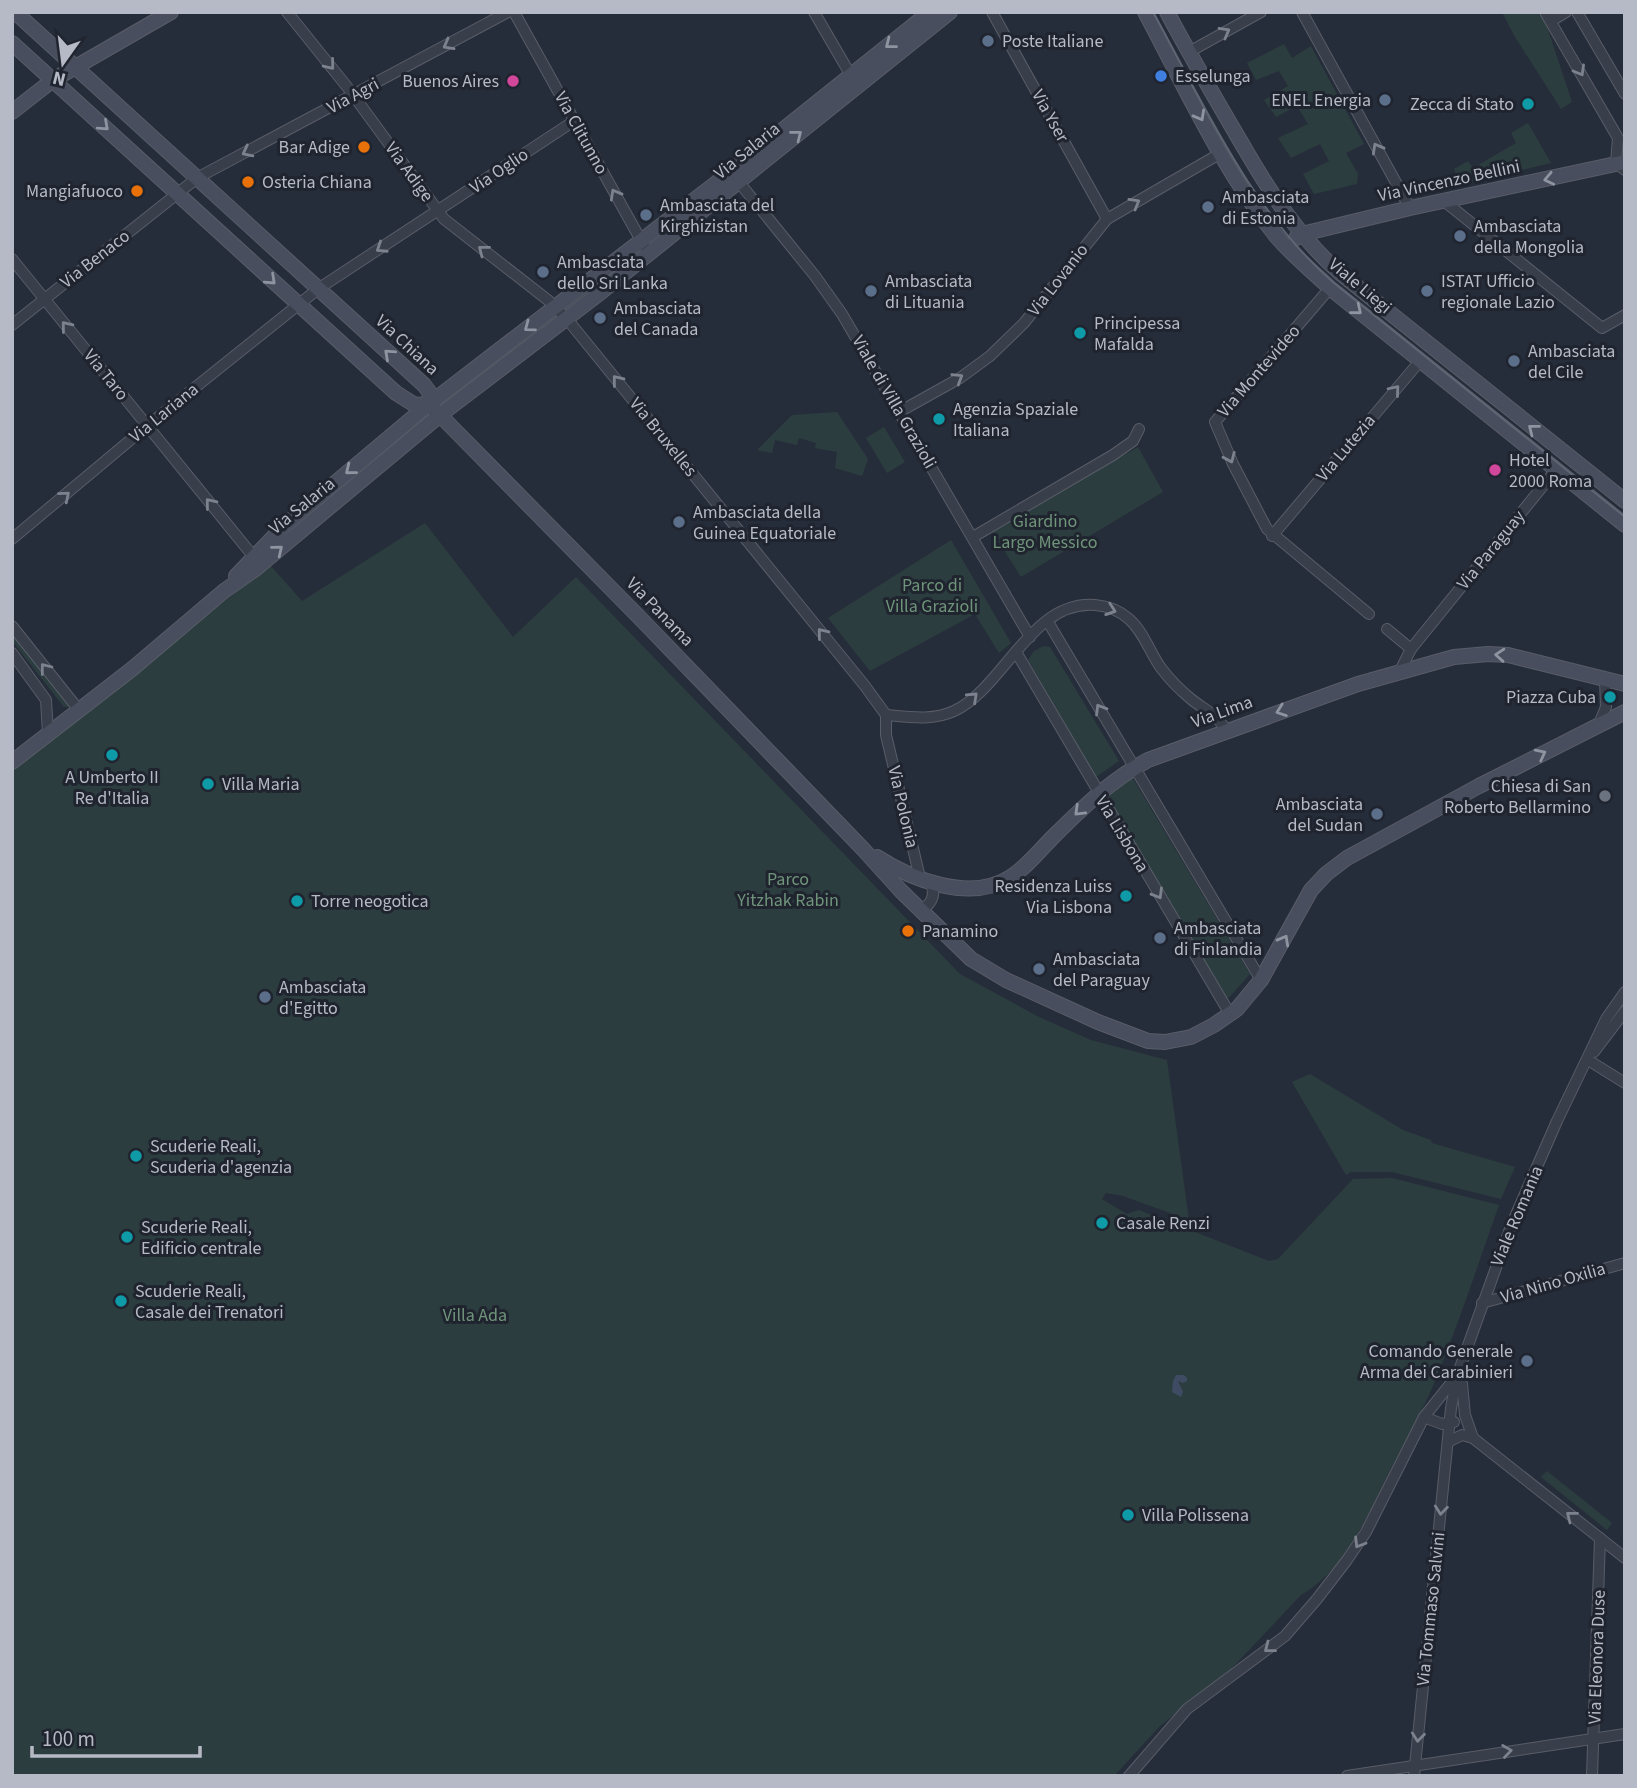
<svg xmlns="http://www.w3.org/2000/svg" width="1637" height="1788" viewBox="0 0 1637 1788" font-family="'Source Sans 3',sans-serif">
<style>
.green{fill:#2c3d3f}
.water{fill:#3f4b63}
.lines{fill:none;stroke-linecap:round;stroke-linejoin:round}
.street-casing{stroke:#585d68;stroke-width:12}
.secondary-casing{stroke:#585d68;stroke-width:16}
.street{stroke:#393f4a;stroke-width:10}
.secondary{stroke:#484e5d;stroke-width:14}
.tram{stroke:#5e6573;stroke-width:2}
.oneway{stroke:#7d838e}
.oneway2{stroke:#8f94a1}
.service-dot{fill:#5c6f8a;stroke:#1f242f;stroke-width:2.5}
.shop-dot{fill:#3f7fe0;stroke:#1f242f;stroke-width:2.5}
.hotel-dot{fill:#d1479c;stroke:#1f242f;stroke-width:2.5}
.culture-dot{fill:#0f9aa8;stroke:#1f242f;stroke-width:2.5}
.food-dot{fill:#e8710a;stroke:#1f242f;stroke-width:2.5}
.worship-dot{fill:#6b7280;stroke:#1f242f;stroke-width:2.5}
.labels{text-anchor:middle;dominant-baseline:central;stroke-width:6;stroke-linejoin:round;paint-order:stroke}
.poi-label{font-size:18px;fill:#b5bac6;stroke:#1f242f;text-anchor:start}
.street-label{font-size:18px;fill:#b5bac6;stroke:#1f242f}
.park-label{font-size:18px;fill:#6f947a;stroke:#1f242f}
</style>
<rect width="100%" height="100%" fill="#262d3a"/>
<g class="green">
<polygon points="1502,12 1536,12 1545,21 1572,102 1561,109 1515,37"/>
<polygon points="1284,44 1292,58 1311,46 1364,144 1346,153 1358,174 1357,184 1314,194 1303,174 1329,161 1320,144 1291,158 1278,138 1308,124 1297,106 1276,117 1264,100 1288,86 1279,71 1256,80 1247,63"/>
<polygon points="1528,123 1551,163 1424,193 1456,174 1454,169 1468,161 1473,168 1516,143 1511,133"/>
<polygon points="837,412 868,459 862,476 835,468 837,452 815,448 816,443 799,438 797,445 775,440 772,453 757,450 792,415"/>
<polygon points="884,427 905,462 887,473 866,438"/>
<polygon points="1138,447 1163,492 1021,577 992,531"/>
<path d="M425,523L513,637L576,577L960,974L1039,1017L1091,1040L1167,1060L1189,1220L1123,1196L1106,1193L1102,1199L1127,1214L1139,1210L1269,1261L1278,1259L1353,1179L1392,1178L1499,1205C1478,1264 1459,1323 1435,1381C1422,1413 1403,1445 1387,1476C1366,1519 1344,1570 1301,1595L1230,1670L1160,1726L1114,1776H12V771L270,565L302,601Z"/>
<polygon points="951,540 1011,643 999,653 975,614 870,671 828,618"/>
<polygon points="12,633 69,705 68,707 64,707 12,641"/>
<polygon points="1044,646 1050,647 1119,761 1096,777 1028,660 1034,651"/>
<polygon points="1132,777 1250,974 1226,1001 1106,797"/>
<polygon points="1310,1074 1403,1130 1431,1140 1432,1143 1515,1167 1501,1199 1392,1172 1351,1172 1346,1175 1292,1082"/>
<polygon points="1547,1471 1612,1523 1607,1530 1541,1477"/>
</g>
<polygon class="water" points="1176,1375 1184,1375 1187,1378 1187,1381 1183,1383 1178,1381 1183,1392 1181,1397 1172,1392 1173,1381"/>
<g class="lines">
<defs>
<g id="street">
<polyline points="287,12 348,88 444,219 549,301 567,319 865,686 886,715 886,735 920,878"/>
<polyline points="514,12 648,253"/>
<polyline points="814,12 853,79"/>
<polyline points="992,12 1107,219"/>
<polyline points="1302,12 1410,208"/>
<polyline points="1545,12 1618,138 1616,163 1625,170"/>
<polyline points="1577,12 1625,94"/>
<polyline points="1551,21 1566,12"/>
<polyline points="1189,52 1261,12"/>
<polyline points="738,181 815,276 842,314 1030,637"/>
<polyline points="1444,201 1602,328 1625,315"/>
<polyline points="12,259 253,556"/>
<polyline points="1330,288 1215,422 1233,464 1267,529 1369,614"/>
<polyline points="12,325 197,178 508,12"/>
<polyline points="899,412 960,378 990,356 1024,323 1107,219 1221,153"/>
<polyline points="1272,536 1420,361"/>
<polyline points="973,537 1113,455 1133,441 1139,429"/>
<polyline points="12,539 147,426 318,289 574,121"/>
<polyline points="1048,622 1261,980"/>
<polyline points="12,626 79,710"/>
<polyline points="1387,629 1411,649"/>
<polyline points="1016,652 1230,1014"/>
<polyline points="12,653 46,700 48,734"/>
<polyline points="1400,671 1411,649 1555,471"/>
<path d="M886,715C909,717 932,721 954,711C1004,688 1031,600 1095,605C1107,606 1120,611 1129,619C1144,632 1150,653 1161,668C1170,680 1180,690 1191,699C1203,709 1219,715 1226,731"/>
<polyline points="1599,724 1606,707 1605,679"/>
<path d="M918,908L927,906C934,899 935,891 930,882"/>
<polyline points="1594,1052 1625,1011"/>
<polyline points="1588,1060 1625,1083"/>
<polyline points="1482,1303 1625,1263"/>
<polyline points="1457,1376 1462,1384 1465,1415 1473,1438"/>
<polyline points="1424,1417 1442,1424 1454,1422"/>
<polyline points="1448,1442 1462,1435 1473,1438 1625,1558"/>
<polyline points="1129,1776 1187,1709 1285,1636 1317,1599 1347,1560 1366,1532 1424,1417 1455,1378"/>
<polyline points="1347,1776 1625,1734"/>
<polyline points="1414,1776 1451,1408 1457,1376 1511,1226 1557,1121 1606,1019 1625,992"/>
<polyline points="1592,1776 1600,1538"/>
</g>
<g id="secondary">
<polyline points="15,12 424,385 430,393 429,404"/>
<path d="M1145,12C1185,87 1222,169 1276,236C1292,255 1312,271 1330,288L1625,525"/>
<path d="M1167,12C1192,59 1218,103 1245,149C1271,194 1300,238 1340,273L1625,501"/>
<polyline points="12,43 396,393 415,405 429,404"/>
<polyline points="12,112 53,80 171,12"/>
<polyline points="1296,238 1302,234 1410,208 1625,162"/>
<polyline points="429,404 639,617 863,849 901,891 971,959 1006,980 1098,1022 1148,1041 1165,1042 1191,1037 1214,1025 1237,1009 1261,980 1311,890 1326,874 1347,858 1479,786 1625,712"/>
<polyline points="236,576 284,526 429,404 715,184 930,12"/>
<polyline points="12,762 132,669 224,591 254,570 440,415 596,296 950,12"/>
<path d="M877,857C912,880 970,902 1009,878C1026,868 1039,851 1052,838C1082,808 1111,780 1148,760L1358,684L1454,657L1488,654L1508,655L1625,684"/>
</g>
</defs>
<use href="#street" class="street-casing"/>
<use href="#secondary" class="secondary-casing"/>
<use href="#street" class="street"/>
<use href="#secondary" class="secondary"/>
<path class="tram" d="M1153,12C1206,108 1250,210 1334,283L1625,517"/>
</g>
<defs><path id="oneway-chevron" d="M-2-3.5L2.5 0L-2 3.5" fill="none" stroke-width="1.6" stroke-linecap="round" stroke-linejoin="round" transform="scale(1.75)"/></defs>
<g class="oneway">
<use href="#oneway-chevron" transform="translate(1225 32) rotate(-29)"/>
<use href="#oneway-chevron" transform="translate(448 45) rotate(151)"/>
<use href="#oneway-chevron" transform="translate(330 65) rotate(51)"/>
<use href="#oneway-chevron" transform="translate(1580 71) rotate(60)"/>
<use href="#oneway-chevron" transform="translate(1377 148) rotate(-119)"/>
<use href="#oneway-chevron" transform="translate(247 152) rotate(153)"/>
<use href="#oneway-chevron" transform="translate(615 194) rotate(-119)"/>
<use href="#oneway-chevron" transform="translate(1135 203) rotate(-30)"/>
<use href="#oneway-chevron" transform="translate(381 248) rotate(147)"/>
<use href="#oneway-chevron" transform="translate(483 250) rotate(-142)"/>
<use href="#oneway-chevron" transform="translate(66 326) rotate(-129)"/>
<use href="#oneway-chevron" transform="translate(958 378) rotate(-32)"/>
<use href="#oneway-chevron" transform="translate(617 380) rotate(-129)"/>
<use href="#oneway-chevron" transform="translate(1395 390) rotate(-50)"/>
<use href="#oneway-chevron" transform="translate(1230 458) rotate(66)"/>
<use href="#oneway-chevron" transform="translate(65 496) rotate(-40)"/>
<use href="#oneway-chevron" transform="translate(210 503) rotate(-129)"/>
<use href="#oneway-chevron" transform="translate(1111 610) rotate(19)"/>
<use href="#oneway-chevron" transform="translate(822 633) rotate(-129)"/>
<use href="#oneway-chevron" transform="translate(45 668) rotate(-128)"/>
<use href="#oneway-chevron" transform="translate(973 697) rotate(-43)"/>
<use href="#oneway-chevron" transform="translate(1100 709) rotate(-121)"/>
<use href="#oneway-chevron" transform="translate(1158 894) rotate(59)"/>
<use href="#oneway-chevron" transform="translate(1441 1510) rotate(96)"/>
<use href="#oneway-chevron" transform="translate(1571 1516) rotate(-142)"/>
<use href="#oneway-chevron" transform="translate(1359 1543) rotate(122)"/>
<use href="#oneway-chevron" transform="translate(1269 1648) rotate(142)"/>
<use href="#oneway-chevron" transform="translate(1418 1737) rotate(96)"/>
<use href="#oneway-chevron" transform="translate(1507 1751) rotate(-8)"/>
</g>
<g class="oneway2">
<use href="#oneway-chevron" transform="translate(890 44) rotate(142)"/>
<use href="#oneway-chevron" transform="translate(1200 116) rotate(61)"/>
<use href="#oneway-chevron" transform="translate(104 126) rotate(42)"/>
<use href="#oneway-chevron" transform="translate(797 135) rotate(-38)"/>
<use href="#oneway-chevron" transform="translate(1549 179) rotate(168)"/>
<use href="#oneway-chevron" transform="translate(271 280) rotate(43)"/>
<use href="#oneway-chevron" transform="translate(1357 310) rotate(39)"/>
<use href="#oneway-chevron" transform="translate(529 327) rotate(143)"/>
<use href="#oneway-chevron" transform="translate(389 354) rotate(-138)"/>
<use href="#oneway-chevron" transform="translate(1533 429) rotate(-142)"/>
<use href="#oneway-chevron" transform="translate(350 470) rotate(141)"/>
<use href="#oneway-chevron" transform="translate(278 550) rotate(-39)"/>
<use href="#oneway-chevron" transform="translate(1500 655) rotate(-176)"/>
<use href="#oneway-chevron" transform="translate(1281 711) rotate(160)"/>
<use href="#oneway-chevron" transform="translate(1541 754) rotate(-27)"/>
<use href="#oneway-chevron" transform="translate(1079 811) rotate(136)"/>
<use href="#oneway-chevron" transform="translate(1284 940) rotate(-61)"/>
</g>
<g class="service-dot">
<circle cx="988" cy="41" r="7"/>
<circle cx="1385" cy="100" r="7"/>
<circle cx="1208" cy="207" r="7"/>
<circle cx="646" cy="215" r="7"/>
<circle cx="1460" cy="236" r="7"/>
<circle cx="543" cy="272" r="7"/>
<circle cx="871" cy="291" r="7"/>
<circle cx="1427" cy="291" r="7"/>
<circle cx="600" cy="318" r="7"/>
<circle cx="1514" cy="361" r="7"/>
<circle cx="679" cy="522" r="7"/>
<circle cx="1377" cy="814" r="7"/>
<circle cx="1160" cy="938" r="7"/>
<circle cx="1039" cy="969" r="7"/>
<circle cx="265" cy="997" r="7"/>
<circle cx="1527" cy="1361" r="7"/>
</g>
<circle class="shop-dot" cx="1161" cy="76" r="7"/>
<g class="hotel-dot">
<circle cx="513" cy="81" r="7"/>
<circle cx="1495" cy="470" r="7"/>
</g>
<g class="culture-dot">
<circle cx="1528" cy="104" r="7"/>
<circle cx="1080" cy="333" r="7"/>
<circle cx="939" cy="419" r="7"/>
<circle cx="1610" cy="697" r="7"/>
<circle cx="112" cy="755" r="7"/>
<circle cx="208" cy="784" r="7"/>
<circle cx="1126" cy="896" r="7"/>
<circle cx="297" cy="901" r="7"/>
<circle cx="136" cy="1156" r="7"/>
<circle cx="1102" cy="1223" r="7"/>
<circle cx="127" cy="1237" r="7"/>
<circle cx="121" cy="1301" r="7"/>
<circle cx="1128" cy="1515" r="7"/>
</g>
<g class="food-dot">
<circle cx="364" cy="147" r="7"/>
<circle cx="248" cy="182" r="7"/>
<circle cx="137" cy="191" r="7"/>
<circle cx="908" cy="931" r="7"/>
</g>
<circle class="worship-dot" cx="1605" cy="796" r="7"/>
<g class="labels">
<g class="poi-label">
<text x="1002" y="41">Poste Italiane</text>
<text x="1175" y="76">Esselunga</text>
<text x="499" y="81" text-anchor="end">Buenos Aires</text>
<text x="1371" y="100" text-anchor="end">ENEL Energia</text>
<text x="1514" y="104" text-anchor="end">Zecca di Stato</text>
<text x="350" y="147" text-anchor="end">Bar Adige</text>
<text x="262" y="182">Osteria Chiana</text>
<text x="123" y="191" text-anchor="end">Mangiafuoco</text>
<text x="1222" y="197">Ambasciata<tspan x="1222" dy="21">di Estonia</tspan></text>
<text x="660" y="205">Ambasciata del<tspan x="660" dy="21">Kirghizistan</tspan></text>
<text x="1474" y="226">Ambasciata<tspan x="1474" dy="21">della Mongolia</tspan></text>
<text x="557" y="262">Ambasciata<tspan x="557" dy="21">dello Sri Lanka</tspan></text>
<text x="885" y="281">Ambasciata<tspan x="885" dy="21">di Lituania</tspan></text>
<text x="1441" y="281">ISTAT Ufficio<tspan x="1441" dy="21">regionale Lazio</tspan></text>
<text x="614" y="308">Ambasciata<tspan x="614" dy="21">del Canada</tspan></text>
<text x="1094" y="323">Principessa<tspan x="1094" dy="21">Mafalda</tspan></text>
<text x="1528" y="351">Ambasciata<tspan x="1528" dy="21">del Cile</tspan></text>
<text x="953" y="409">Agenzia Spaziale<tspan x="953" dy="21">Italiana</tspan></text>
<text x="1509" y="460">Hotel<tspan x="1509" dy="21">2000 Roma</tspan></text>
<text x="693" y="512">Ambasciata della<tspan x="693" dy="21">Guinea Equatoriale</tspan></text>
<text x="1596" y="697" text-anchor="end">Piazza Cuba</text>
<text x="112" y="777" text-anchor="middle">A Umberto II<tspan x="112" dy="21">Re d'Italia</tspan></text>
<text x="222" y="784">Villa Maria</text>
<text x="1591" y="786" text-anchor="end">Chiesa di San<tspan x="1591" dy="21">Roberto Bellarmino</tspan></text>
<text x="1363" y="804" text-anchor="end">Ambasciata<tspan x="1363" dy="21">del Sudan</tspan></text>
<text x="1112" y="886" text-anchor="end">Residenza Luiss<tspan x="1112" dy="21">Via Lisbona</tspan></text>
<text x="311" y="901">Torre neogotica</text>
<text x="1174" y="928">Ambasciata<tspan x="1174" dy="21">di Finlandia</tspan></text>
<text x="922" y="931">Panamino</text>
<text x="1053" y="959">Ambasciata<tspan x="1053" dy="21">del Paraguay</tspan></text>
<text x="279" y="987">Ambasciata<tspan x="279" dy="21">d'Egitto</tspan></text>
<text x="150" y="1146">Scuderie Reali,<tspan x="150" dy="21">Scuderia d'agenzia</tspan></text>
<text x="1116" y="1223">Casale Renzi</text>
<text x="141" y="1227">Scuderie Reali,<tspan x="141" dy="21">Edificio centrale</tspan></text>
<text x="135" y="1291">Scuderie Reali,<tspan x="135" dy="21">Casale dei Trenatori</tspan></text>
<text x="1513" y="1351" text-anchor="end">Comando Generale<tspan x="1513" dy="21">Arma dei Carabinieri</tspan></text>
<text x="1142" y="1515">Villa Polissena</text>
</g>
<g class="street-label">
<text transform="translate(353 96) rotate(-28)">Via Agri</text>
<text transform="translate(1050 116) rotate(61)">Via Yser</text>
<text transform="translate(581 133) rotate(61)">Via Clitunno</text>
<text transform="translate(747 151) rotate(-39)">Via Salaria</text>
<text transform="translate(499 171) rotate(-34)">Via Oglio</text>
<text transform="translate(409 172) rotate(54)">Via Adige</text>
<text transform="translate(1449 181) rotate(-12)">Via Vincenzo Bellini</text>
<text transform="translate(95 259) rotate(-38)">Via Benaco</text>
<text transform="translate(1058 280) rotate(-52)">Via Lovanio</text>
<text transform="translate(1360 286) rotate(40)">Viale Liegi</text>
<text transform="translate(407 345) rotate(43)">Via Chiana</text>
<text transform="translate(1259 371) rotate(-49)">Via Montevideo</text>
<text transform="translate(106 375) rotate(51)">Via Taro</text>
<text transform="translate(894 402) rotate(60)">Viale di Villa Grazioli</text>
<text transform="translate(164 413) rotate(-39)">Via Lariana</text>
<text transform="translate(663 437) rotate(51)">Via Bruxelles</text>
<text transform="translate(1346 448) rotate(-50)">Via Lutezia</text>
<text transform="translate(302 506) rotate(-39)">Via Salaria</text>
<text transform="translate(1491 550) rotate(-51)">Via Paraguay</text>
<text transform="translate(660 612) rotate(46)">Via Panama</text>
<text transform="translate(1222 712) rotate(-20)">Via Lima</text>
<text transform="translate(903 807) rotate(77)">Via Polonia</text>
<text transform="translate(1122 834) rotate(59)">Via Lisbona</text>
<text transform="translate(1517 1216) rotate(-67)">Viale Romania</text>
<text transform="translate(1553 1283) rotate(-16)">Via Nino Oxilia</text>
<text transform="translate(1431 1609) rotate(-84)">Via Tommaso Salvini</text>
<text transform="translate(1597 1657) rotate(-88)">Via Eleonora Duse</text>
</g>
<g class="park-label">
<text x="1045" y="521">Giardino<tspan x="1045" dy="21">Largo Messico</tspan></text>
<text x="932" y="585">Parco di<tspan x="932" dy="21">Villa Grazioli</tspan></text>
<text x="788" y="879">Parco<tspan x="788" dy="21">Yitzhak Rabin</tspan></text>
<text x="475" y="1315">Villa Ada</text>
</g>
</g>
<rect width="1637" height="1788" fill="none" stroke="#b5bac6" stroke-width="28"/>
<g transform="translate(63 63) rotate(194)" stroke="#1f242f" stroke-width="5" paint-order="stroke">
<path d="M0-5L12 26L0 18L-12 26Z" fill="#b5bac6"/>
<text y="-10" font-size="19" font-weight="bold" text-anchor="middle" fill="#b5bac6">N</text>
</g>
<path d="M32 1746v10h168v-10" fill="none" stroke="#b5bac6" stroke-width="3.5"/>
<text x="42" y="1746" font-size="21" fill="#b5bac6" stroke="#1f242f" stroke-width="5" paint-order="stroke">100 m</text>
</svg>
